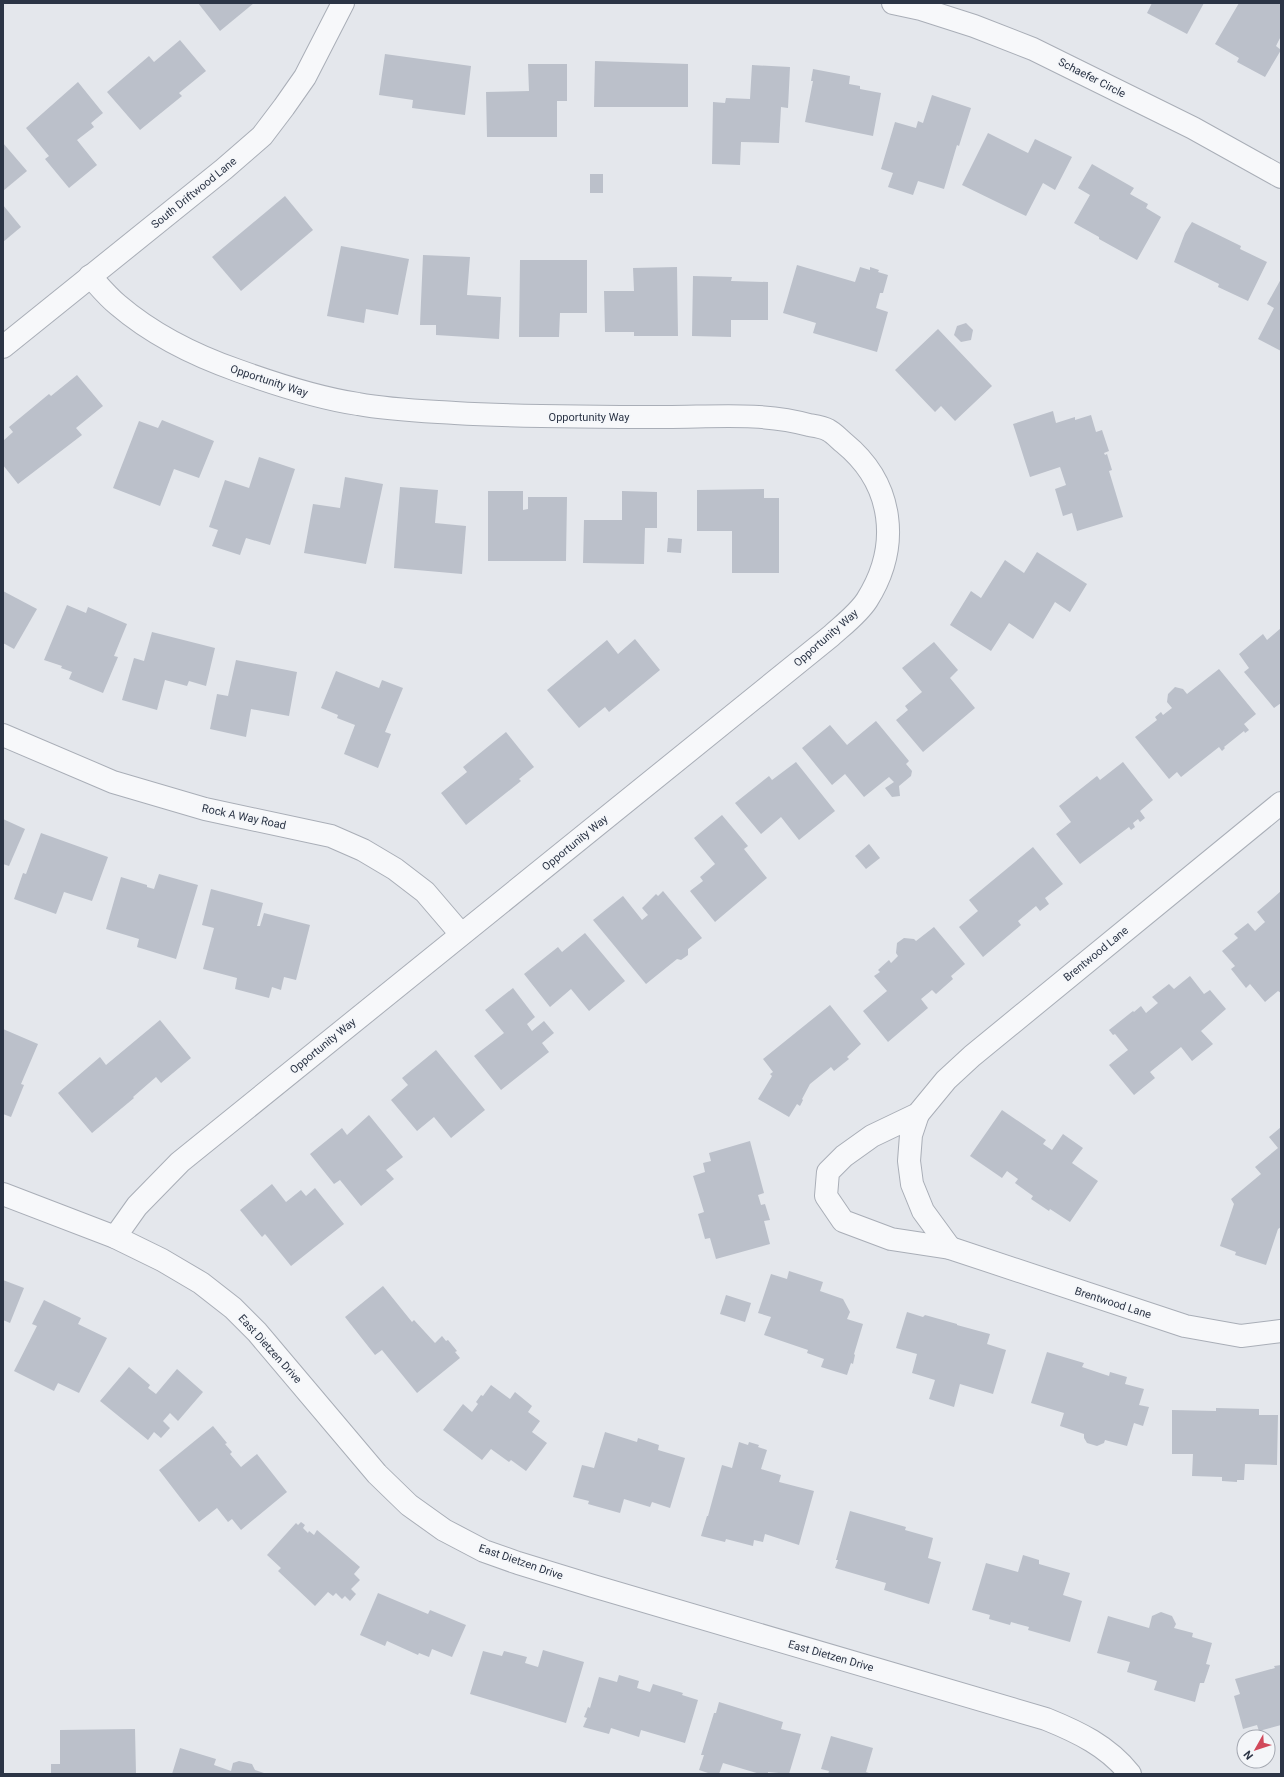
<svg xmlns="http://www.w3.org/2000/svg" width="1284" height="1777" viewBox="0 0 1284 1777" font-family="Roboto,sans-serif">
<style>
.building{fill:#bbc0ca}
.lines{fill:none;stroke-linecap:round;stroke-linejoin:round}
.street-casing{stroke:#a9aeb7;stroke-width:24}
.street{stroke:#f7f8fa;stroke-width:22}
.labels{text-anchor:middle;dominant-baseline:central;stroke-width:3;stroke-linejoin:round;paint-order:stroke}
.street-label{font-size:11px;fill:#2b3445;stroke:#f4f6f9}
</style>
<rect width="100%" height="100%" fill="#e4e7ec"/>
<g class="building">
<polygon points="198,3 254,3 220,31"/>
<polygon points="1152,3 1204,3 1187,34 1147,13"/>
<polygon points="1239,3 1252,3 1255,4 1256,3 1281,3 1281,36 1276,46 1281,50 1265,77 1237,62 1239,58 1215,44"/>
<polygon points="180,40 206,71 179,93 182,96 140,130 107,92 149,56 154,62"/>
<polygon points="385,54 471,66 465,115 412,108 413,100 379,95"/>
<polygon points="595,61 688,64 688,107 594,107"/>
<polygon points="528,64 567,64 567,101 557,101 557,137 487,137 486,92 529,91"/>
<polygon points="752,65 790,67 788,108 781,107 779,143 741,142 740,165 712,164 713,102 725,103 726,98 750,99"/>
<polygon points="813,69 850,76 849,84 860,86 860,89 881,93 873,136 805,122 813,81 811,81"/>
<polygon points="78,82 103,113 91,123 94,127 77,140 97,165 69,188 45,159 49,156 26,128"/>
<polygon points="932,95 971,108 959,146 957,145 944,189 918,181 913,195 888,187 893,173 881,169 895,122 916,128 918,121 923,123"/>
<polygon points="988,133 1028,153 1035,139 1072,157 1055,190 1043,183 1026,216 962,185"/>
<polygon points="3,143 27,171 3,191"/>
<polygon points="1092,164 1134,188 1130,194 1148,204 1146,208 1161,217 1137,260 1099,239 1099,237 1074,223 1090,195 1078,188"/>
<rect x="590" y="174" width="13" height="19"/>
<polygon points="285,196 313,230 241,291 212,257"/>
<polygon points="3,205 21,227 3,242"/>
<polygon points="1192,222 1241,246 1240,249 1267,262 1248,301 1218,287 1219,284 1174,262 1185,233"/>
<polygon points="341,246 409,259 398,315 366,309 364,323 327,316"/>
<polygon points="423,255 470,257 467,295 501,297 499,339 436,335 436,325 420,325"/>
<polygon points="520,260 587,260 587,313 560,313 559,337 519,337"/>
<polygon points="797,265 855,282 860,267 870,270 870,267 879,270 878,272 888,275 883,293 880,293 876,308 888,312 877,352 813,333 816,323 783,313"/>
<polygon points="677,267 678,336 634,336 634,332 605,332 604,291 634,291 633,268"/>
<polygon points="693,276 732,277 731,281 768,282 768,320 731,320 731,337 692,336"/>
<polygon points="1281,279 1281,351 1258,339 1274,308 1267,304"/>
<polygon points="966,323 973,330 971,340 961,342 954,335 957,326"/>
<polygon points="938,329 992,386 955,421 941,406 935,412 895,370"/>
<polygon points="77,375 103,406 76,428 82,435 18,484 3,465 3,441 13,432 9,427 49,394 51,396"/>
<polygon points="1053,411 1056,423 1075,417 1075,420 1091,415 1096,432 1102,430 1109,451 1104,453 1105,455 1107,454 1112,470 1109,471 1123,517 1077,531 1072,513 1063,516 1055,489 1066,485 1060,467 1030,477 1013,424"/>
<polygon points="162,420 214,441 199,478 174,469 160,506 113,488 139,421 158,428"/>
<polygon points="259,457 295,469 270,545 246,538 240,555 212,546 218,530 209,527 225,480 249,488"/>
<polygon points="345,477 383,484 366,564 304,553 313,504 340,508"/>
<polygon points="400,487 438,490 435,523 466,526 462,574 394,568"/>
<polygon points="764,489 764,498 779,498 779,573 732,573 732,531 697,531 697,490"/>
<polygon points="488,491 523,491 523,510 528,509 528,497 567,497 566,561 488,561"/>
<polygon points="622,491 657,492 657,528 645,528 644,564 583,563 584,520 622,520"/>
<polygon points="668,538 682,539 681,553 667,552"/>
<polygon points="1037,552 1087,584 1070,612 1055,602 1033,639 1009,623 991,651 950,625 971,591 981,598 1005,560 1024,573"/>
<polygon points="3,591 37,609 14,649 3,643"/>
<polygon points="67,605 86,613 88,607 127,624 114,656 118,657 103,693 69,679 72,672 61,668 62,666 44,660"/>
<polygon points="1281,628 1281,703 1274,708 1244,672 1249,668 1239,654 1263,634 1267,640"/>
<polygon points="152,632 215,648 206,686 189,681 187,686 165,680 157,710 122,700 134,658 144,661"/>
<polygon points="635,639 660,670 609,712 605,707 579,728 547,690 607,640 618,654"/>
<polygon points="934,642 958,670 950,678 975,708 923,752 896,720 908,710 905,706 922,692 902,668"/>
<polygon points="236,660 297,672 289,716 251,709 246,737 210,729 217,694 228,696"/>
<polygon points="1219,669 1256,714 1244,724 1249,730 1245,733 1244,731 1224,747 1225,748 1222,751 1219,747 1181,777 1177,772 1169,779 1135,737 1157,720 1155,717 1161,712 1163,715 1172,708 1167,702 1168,694 1175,687 1183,689 1187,694"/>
<polygon points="336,671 379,688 382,680 403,688 385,732 391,734 378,768 344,754 355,725 337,718 338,715 321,708"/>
<polygon points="876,721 909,761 906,764 912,771 911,776 899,786 900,796 892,797 885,788 894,782 889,777 864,797 845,774 832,785 802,748 830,725 847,745"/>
<polygon points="506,732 534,767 519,779 521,781 466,825 441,793 467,772 463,767"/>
<polygon points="796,762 835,811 799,840 781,817 761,834 735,803 769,776 772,780"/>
<polygon points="1123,762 1153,800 1140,811 1145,818 1140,822 1138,819 1133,823 1135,827 1131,830 1129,827 1080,864 1056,834 1071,822 1059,806 1097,776 1100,780"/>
<polygon points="722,815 748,846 744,849 767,878 715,922 690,891 703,881 700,877 715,864 694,838"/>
<polygon points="3,819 25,829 9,866 3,864"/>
<polygon points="41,833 108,857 92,901 64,892 56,914 14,899 23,873 26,874"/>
<polygon points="869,844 880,858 866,869 855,856"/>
<polygon points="1033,847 1063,884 1045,898 1049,904 1040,911 1036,906 1018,921 1021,925 983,957 959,927 978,911 969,900"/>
<polygon points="159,874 198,885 176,959 137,947 139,939 106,929 121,877 147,885 147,887 154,889"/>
<polygon points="211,889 263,903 257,926 260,926 264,913 310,925 296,980 284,977 281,990 272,987 269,998 235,989 237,978 203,969 214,928 202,925"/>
<polygon points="663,891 702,938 688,949 688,955 681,960 677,959 646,984 593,920 623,896 642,920 648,915 642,908 656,894 658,896"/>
<polygon points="1281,891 1281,993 1278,991 1265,1002 1250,984 1246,988 1231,969 1235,966 1222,951 1238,938 1234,934 1248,923 1255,931 1265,922 1257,912"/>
<polygon points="934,927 965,964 951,976 953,979 936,994 932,990 921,999 928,1008 888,1042 863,1011 887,991 874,976 880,972 878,970 889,960 891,963 898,956 896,953 897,943 904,938 914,939 916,941"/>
<polygon points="585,933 625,981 589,1011 571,989 550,1007 524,974 558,947 562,952"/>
<polygon points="1190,976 1204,994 1210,990 1226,1009 1201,1031 1213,1044 1192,1061 1181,1047 1150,1072 1155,1078 1134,1095 1109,1065 1128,1050 1115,1034 1113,1035 1109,1030 1133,1011 1134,1012 1141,1006 1146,1013 1158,1003 1152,997 1169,984 1174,989"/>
<polygon points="513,988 535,1017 527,1024 532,1031 544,1021 554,1033 542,1043 549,1052 501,1090 474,1056 504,1033 485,1010"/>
<polygon points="830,1005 861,1044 847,1057 849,1059 834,1071 831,1067 810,1084 802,1099 803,1100 800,1106 797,1104 789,1117 758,1099 772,1076 770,1074 773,1072 763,1059"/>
<polygon points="160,1020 191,1058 161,1083 156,1077 133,1097 134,1098 92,1133 58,1093 100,1057 106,1065"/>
<polygon points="3,1029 38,1044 21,1084 24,1085 11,1117 3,1114"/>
<polygon points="436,1050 485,1110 451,1138 434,1117 417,1131 391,1100 408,1085 402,1078"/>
<polygon points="1002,1110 1046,1140 1043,1144 1052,1150 1063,1134 1083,1148 1072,1163 1098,1181 1070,1222 1050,1209 1049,1211 1031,1199 1033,1196 1015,1183 1018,1179 1007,1171 1002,1178 970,1156"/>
<polygon points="369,1115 403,1157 386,1170 394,1179 361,1206 340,1180 334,1184 310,1154 342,1128 347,1135"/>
<polygon points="1281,1127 1281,1227 1278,1229 1266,1265 1235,1255 1236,1252 1220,1246 1234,1204 1231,1199 1261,1174 1255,1167 1278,1148 1269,1137"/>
<polygon points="750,1141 764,1193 758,1195 761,1205 765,1204 770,1220 764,1221 770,1244 716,1259 710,1238 705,1239 698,1214 704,1212 693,1176 705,1172 703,1163 711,1161 709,1153"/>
<polygon points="272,1184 286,1202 301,1190 306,1196 315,1188 344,1224 291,1266 265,1234 262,1237 240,1210"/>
<polygon points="789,1271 823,1282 820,1291 843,1299 850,1312 847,1319 863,1324 854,1354 855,1355 853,1364 851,1363 847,1375 821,1367 824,1359 807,1353 808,1350 764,1335 771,1317 758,1313 771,1274 787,1279"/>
<polygon points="3,1280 24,1288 10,1323 3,1320"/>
<polygon points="383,1286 412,1322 414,1320 435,1343 442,1336 446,1341 448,1340 457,1351 455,1352 460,1358 417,1393 382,1350 375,1355 345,1317"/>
<polygon points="726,1295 751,1303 745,1322 720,1314"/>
<polygon points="44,1300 81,1318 78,1324 107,1338 79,1393 58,1383 54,1391 14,1371 37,1326 32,1324"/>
<polygon points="907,1312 923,1317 925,1315 957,1324 957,1325 990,1334 987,1344 1006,1350 993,1394 960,1384 954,1407 929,1399 935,1380 912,1373 917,1354 896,1348"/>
<polygon points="1047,1352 1084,1363 1082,1367 1109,1376 1110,1372 1127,1377 1125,1384 1144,1389 1139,1405 1149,1407 1143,1426 1134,1423 1127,1446 1105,1440 1104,1443 1097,1446 1087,1443 1084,1438 1084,1434 1060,1426 1064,1413 1031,1403"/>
<polygon points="129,1367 150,1385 148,1388 156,1394 177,1369 203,1392 178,1421 170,1413 163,1421 170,1428 161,1438 154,1432 148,1440 100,1401"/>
<polygon points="491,1385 510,1399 515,1392 532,1406 528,1412 540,1421 532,1432 547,1443 526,1471 511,1460 509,1462 491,1449 482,1460 443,1430 463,1404 472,1412 478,1404 476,1402 481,1395 483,1396"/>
<polygon points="1216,1408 1259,1409 1259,1415 1278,1415 1277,1465 1245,1464 1244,1480 1237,1480 1237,1482 1222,1481 1222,1477 1192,1476 1193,1454 1172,1454 1172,1410 1216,1411"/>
<polygon points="213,1426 227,1443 225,1444 232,1452 230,1454 241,1467 257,1454 287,1492 241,1530 232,1519 228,1522 217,1508 199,1522 159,1470"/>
<polygon points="605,1432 637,1442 638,1438 659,1445 658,1450 685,1458 670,1508 652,1502 650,1507 624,1499 620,1513 588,1504 589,1501 573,1497 582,1465 594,1468"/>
<polygon points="739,1442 748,1445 749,1442 759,1445 758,1447 767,1450 761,1469 781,1475 779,1482 814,1491 799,1545 765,1534 763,1542 754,1540 753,1546 726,1539 725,1542 701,1536 707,1516 708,1516 722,1465 732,1468"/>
<polygon points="850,1511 906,1527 905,1530 933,1538 928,1558 941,1562 929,1604 884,1590 886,1583 835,1568 838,1560 836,1560"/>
<polygon points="301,1522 305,1525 303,1528 308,1533 309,1531 314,1535 317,1530 360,1567 354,1574 360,1580 351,1589 356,1594 350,1601 345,1596 342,1599 336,1593 333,1596 328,1592 315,1606 278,1571 281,1568 267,1555 296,1523 298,1525"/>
<polygon points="1023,1555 1039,1560 1039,1564 1070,1573 1063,1595 1082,1601 1070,1642 1028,1630 1029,1627 1011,1622 1010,1625 989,1619 990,1615 972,1610 986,1563 1018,1572"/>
<polygon points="378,1593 428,1614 430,1610 466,1625 452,1657 432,1649 429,1657 419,1653 418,1655 387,1641 385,1646 360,1635"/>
<polygon points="1161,1612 1172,1616 1176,1624 1174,1628 1193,1633 1192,1637 1212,1643 1206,1664 1210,1665 1204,1683 1200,1683 1195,1702 1154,1690 1157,1681 1127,1672 1130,1662 1097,1653 1108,1616 1149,1628 1152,1616"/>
<polygon points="543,1650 584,1662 566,1723 470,1694 483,1651 502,1656 504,1651 527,1657 525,1663 538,1667"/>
<polygon points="1281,1665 1281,1725 1259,1731 1257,1725 1243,1729 1234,1696 1240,1694 1235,1679 1275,1668 1274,1666"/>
<polygon points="619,1675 639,1681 637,1688 650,1692 653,1684 683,1693 682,1695 698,1700 685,1743 641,1730 639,1737 611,1728 609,1734 583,1727 587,1718 584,1717 588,1707 590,1708 599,1677 617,1682"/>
<polygon points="719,1702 783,1722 781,1729 801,1734 789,1774 768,1772 768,1774 760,1774 723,1763 719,1774 711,1774 699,1770 704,1755 701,1755 714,1713 716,1713"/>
<polygon points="135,1729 136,1774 51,1774 51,1764 60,1764 60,1730"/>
<polygon points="831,1736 873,1748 866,1772 872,1774 828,1774 829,1771 821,1769"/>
<polygon points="180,1748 216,1759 214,1765 231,1771 233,1763 239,1761 252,1764 255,1770 267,1774 172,1774"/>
</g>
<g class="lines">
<defs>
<g id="street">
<polyline points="893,3 921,9 974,26 1033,49 1193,128 1281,177"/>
<path d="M90,276C99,286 108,297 118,305C153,335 196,356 239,371C278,385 318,398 358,404C390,410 423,411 455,413C525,417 595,417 666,417C713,417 763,412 809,425C815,426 823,427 828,430C834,433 839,439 844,443C894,484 901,546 867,600C858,614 843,625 831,636L180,1162L137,1206L115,1237"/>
<polyline points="3,347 224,169 262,136 284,107 305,77 343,3"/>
<polyline points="3,735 113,782 205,809 331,836 363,850 395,869 425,892 461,934"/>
<polyline points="1281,803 972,1056 946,1080 918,1114 872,1136 844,1156 828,1172 826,1196 843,1221 891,1239 950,1248 1185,1326 1241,1336 1281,1331"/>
<polyline points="918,1114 911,1135 909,1161 912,1184 923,1211 950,1248"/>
<path d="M3,1194L115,1237L162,1260L201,1283L233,1308L257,1332L377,1474L409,1505L444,1530L484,1551L518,1563L593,1586L1046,1719C1078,1732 1108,1746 1130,1774"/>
</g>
</defs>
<use href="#street" class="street-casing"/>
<use href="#street" class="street"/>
</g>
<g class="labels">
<g class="street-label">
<text transform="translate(1092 78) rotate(27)">Schaefer Circle</text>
<text transform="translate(194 193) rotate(-39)">South Driftwood Lane</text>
<text transform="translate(269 381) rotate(18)">Opportunity Way</text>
<text x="589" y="417">Opportunity Way</text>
<text transform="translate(826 638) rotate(-41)">Opportunity Way</text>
<text transform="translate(244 817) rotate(12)">Rock A Way Road</text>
<text transform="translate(575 843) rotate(-39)">Opportunity Way</text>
<text transform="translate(1096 954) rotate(-39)">Brentwood Lane</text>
<text transform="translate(323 1046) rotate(-39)">Opportunity Way</text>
<text transform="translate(1113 1303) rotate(18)">Brentwood Lane</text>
<text transform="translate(270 1349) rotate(48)">East Dietzen Drive</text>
<text transform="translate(521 1562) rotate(19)">East Dietzen Drive</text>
<text transform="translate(831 1656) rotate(16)">East Dietzen Drive</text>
</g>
</g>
<rect width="1284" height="1777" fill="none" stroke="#2b3445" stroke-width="8"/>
<g transform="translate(1256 1749) rotate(231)"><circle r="19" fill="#f4f6f9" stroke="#a4a8b1"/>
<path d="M0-3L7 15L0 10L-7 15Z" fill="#d1495b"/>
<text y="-6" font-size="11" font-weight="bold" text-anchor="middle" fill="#2b3445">N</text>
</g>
</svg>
